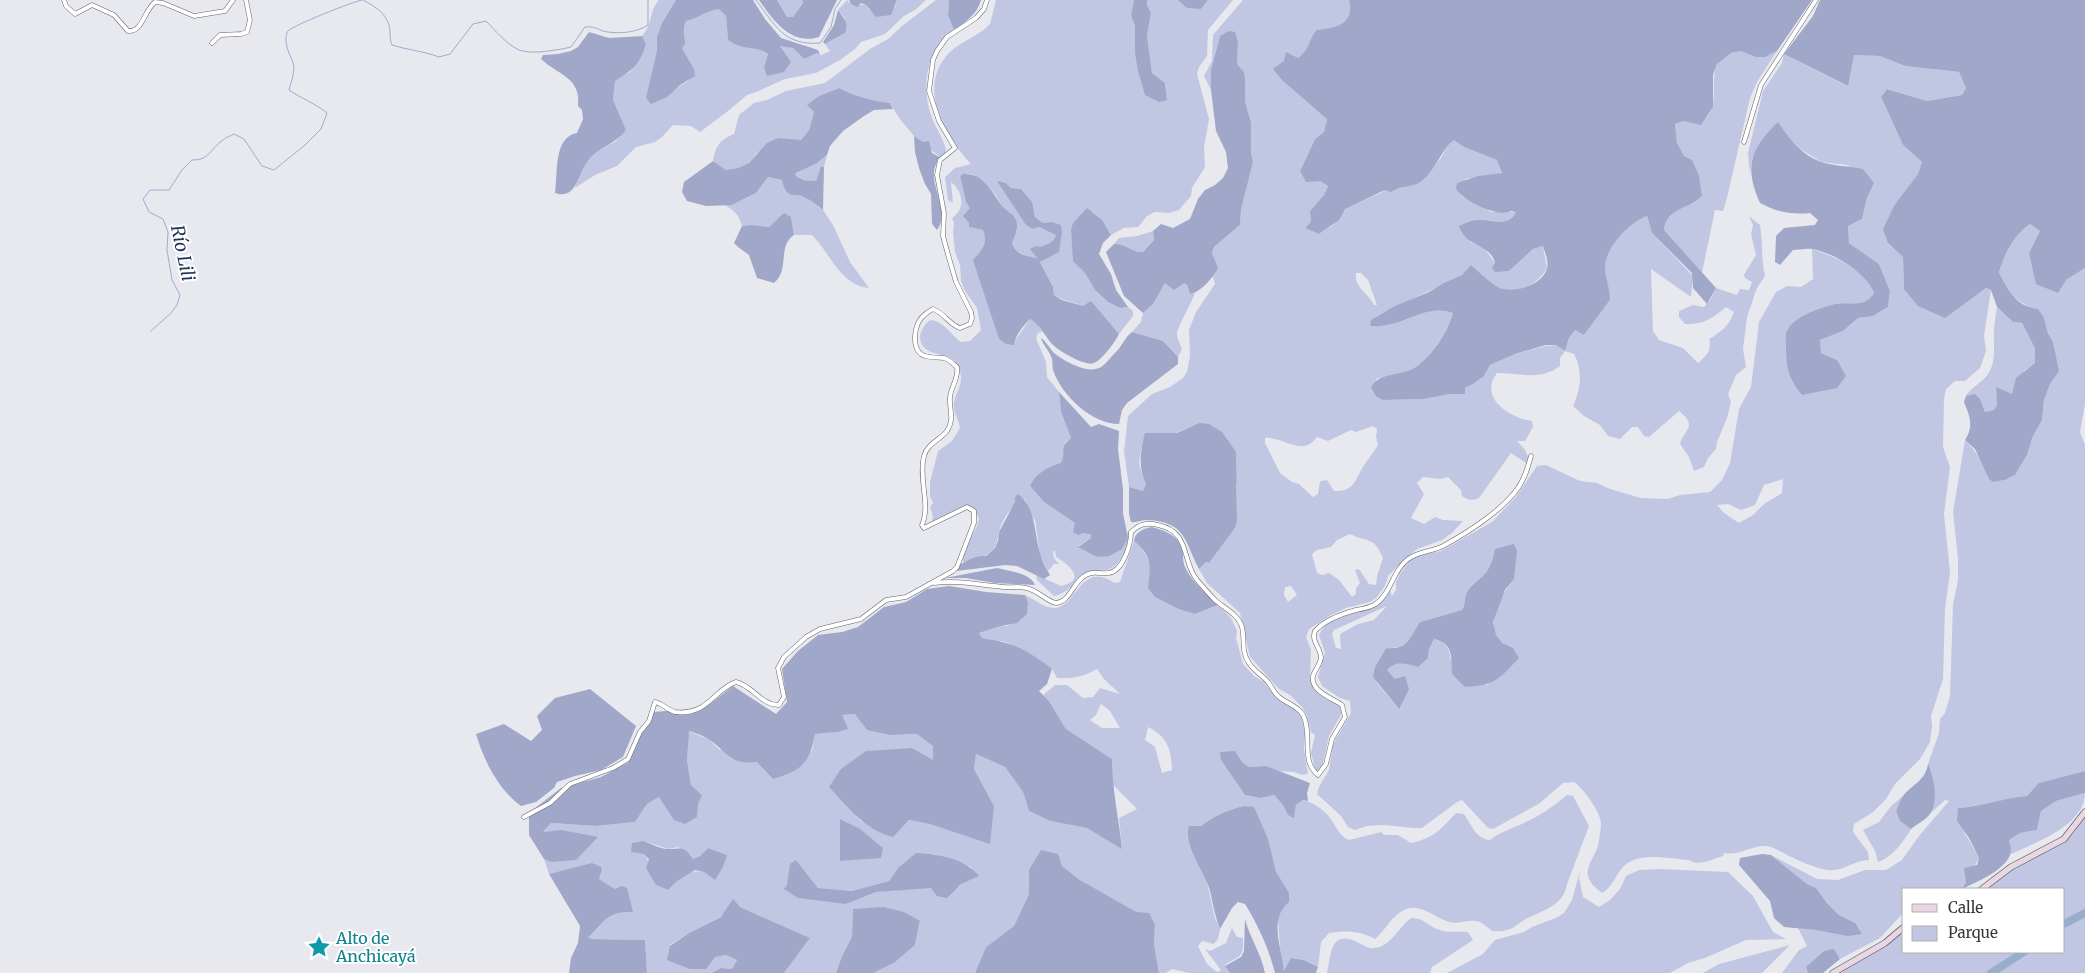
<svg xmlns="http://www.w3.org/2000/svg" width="2085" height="973" viewBox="0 0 2085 973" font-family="Merriweather,serif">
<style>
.green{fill:#c1c7e3;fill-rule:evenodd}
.forest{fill:#a0a7c9}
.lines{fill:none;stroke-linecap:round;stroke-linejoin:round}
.stream{stroke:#9badcd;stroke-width:1}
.river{stroke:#9badcd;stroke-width:8}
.street-casing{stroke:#636469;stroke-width:5}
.secondary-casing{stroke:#636469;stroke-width:7}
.street{stroke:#fff;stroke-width:4}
.secondary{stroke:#e9d6e3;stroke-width:5.5}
.labels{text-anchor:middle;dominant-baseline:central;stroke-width:4;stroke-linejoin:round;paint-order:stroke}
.culture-label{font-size:16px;fill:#0d838f;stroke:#fff;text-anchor:start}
.water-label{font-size:18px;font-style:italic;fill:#1b315b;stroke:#fff}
</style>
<rect width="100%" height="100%" fill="#e8e9ee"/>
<g class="green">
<path d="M659,0H676C672,8 666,15 662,24C650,49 664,67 675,89L688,81L694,69L682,48L685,36L684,27L686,21C698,18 706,10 719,8L726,16L728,40C744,52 757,45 768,54L764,67L783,50L780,45L793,48L804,59L817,53L821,55L830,51L825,44L845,33V18L838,10L847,0L851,4L866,5L869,10L895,7L897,0H926L915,10L904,16L885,34L861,42L855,49L840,60L816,73L785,79L756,92L747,95L728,111L700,132L691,126L673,125L662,137L655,142L636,147L617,166L595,175L575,188L581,169L594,152L615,142L626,130L613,100L615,80L630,72L646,44L642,36C653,24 649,11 659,0Z"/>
<polygon points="777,0 802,0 803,3 793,17 787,17"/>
<path d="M936,0H949L948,15L954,30C927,49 920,87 932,118C936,129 946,142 946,153L941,158L914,136L899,118L890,103C872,101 856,96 839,88L819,96L808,105L814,112L809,130L801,140L757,153L749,163L738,168L726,170L713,161C716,145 720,140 734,134L739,115L754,103L767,100L786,91L825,83L870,49L888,39L902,26Z"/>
<path d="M996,0H1134L1131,15L1135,26V53L1159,102L1167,99L1165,83L1152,73L1147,36L1151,13L1147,5V0H1178L1201,9L1208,0H1233L1208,30L1207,56L1199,67L1197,74L1209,119L1204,147L1205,167L1192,188L1191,196L1179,210L1169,213L1155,212L1147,216L1138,227L1124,228L1111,235L1105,225L1093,212L1071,230L1074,261L1085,273L1095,290L1108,302L1120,308L1128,307L1133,311V316L1119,334C1109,320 1093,310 1077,304C1069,301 1062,300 1054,295L1053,287L1040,262L1062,232L1051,222L1043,223L1035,217C1034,207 1029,197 1021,189L1011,188L1006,183L998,182L1033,229L1039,227L1057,235C1053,245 1041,247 1031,249L1039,260C1028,255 1016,256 1012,243L1017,231L1011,213L1003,208L995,194L975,175L964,173L960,176L966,202L971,208L964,216L969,223V227L983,230L986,240L984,248L987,298L999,339L1014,342L1030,319L1037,322L1042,332L1038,333L1036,338L1046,362L1047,377L1059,392L1061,412L1071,438L1065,442L1064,458L1061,464C1048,467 1035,473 1030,486L1044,502L1076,523L1074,531L1092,533L1091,538L1078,546L1097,557L1128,538L1127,533H1129C1129,545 1121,565 1109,569C1101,572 1094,570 1086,574C1075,581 1067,594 1054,596L1037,580L1036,575L1061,586C1088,580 1068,564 1056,557L1055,550L1053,552L1054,558L1059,564H1054L1048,571L1040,554L1035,520L1031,515L1025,499C1013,503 1002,519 999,532C996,544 998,547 986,555C981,559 970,560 963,562C962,545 977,534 979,518L971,506L962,508L950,517L931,525L933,516L930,507L933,503L930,496V482L938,451L952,441L960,428C959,421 955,415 954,409C952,393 966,387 959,368C953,352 936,357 926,349C915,340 921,327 930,320C944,321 950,334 961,342L970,341L981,330L977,308L965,291L961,281L960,265L955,252L953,232L954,223L952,218C966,209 963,191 951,182L953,203L948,200L945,177L955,168L971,164C945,136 916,87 949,53C961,41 979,36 990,24Z"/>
<path d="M1243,0H1349C1355,25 1335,28 1316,30C1308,43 1311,49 1298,58L1327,119L1324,132L1315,139L1300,171L1306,181H1320L1328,186L1324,195L1310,211L1311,222L1305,228L1319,234L1333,225L1345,209L1355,204L1381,193L1385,190L1402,188L1423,180L1441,158L1449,143L1454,139L1464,147L1497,160L1502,173L1465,179L1461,196L1491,212H1516C1510,223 1500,223 1489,220L1470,242L1485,249L1495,263L1509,271L1533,249L1543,246L1547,268C1539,283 1517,297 1500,288C1489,283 1480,272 1471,266L1462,275L1377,316L1387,325C1408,318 1431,305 1453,313C1449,330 1430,359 1415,368C1404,374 1388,375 1376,379L1383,400L1424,399L1450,394H1465V388L1473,384L1484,376L1490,365L1515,354L1546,346L1556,345L1565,351L1569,338L1575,329L1584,335L1610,300C1609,289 1606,279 1605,269C1604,248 1628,222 1647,216L1652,233L1693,276L1691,297L1651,269L1653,331L1659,340L1683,348L1698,363C1707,355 1712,351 1709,339C1721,332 1729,326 1734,312L1726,307C1713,318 1703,325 1685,324L1679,317V311L1693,305L1704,307L1710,300L1716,288L1737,295L1740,289L1749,290L1752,282L1745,278L1744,275L1756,255L1751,234L1753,225L1749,216L1760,225C1763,242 1761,259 1765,276L1757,288L1747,317L1743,349L1746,367L1736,375L1728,394L1731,402L1727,418L1717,442L1716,449L1708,458L1704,467L1694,471L1689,457L1680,444C1683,430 1699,427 1679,411L1649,437L1644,436L1638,427H1632L1620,439L1608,436L1600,425L1584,416L1573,406C1581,389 1583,371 1574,354L1565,351L1560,358V366C1541,381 1519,373 1497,373C1478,398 1510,418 1532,421L1533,427L1525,441H1517L1525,450L1529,459L1526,463L1511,453L1479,498C1472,501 1467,500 1462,496L1461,490L1448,477L1440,479L1423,477L1417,483L1424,494L1411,518L1424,524L1435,517L1443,520L1463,521L1452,533L1442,540L1417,549L1405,559L1388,576L1385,586L1376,598L1370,602L1346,608L1333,614L1309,629L1306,637L1311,650L1310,677L1318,693L1338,703L1342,708L1341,715L1329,736L1322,768L1316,772L1311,753L1315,735L1311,732L1306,714L1302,707L1290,695L1279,689L1250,657L1240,613L1207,583L1199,569L1206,562L1209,563L1235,528L1237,521V485L1199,423L1141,448L1139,464L1146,484L1143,491L1129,487L1124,451L1128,416L1152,394L1170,387L1183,378L1187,372L1190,356L1189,330L1196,312L1215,284L1213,277L1217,268L1212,253L1214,247L1240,225L1241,210L1253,162L1251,153V122L1245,102V78L1244,72L1237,64L1238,42L1220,36L1211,70V90L1204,76L1212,61L1213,35ZM1356,273H1361L1368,280L1377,305H1374C1369,293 1354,288 1356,273ZM1373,426L1377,429L1376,437L1378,445C1374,452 1369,458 1364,465C1355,479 1355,492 1334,491L1327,480L1320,481L1318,494L1313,497L1299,484L1292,482L1280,473L1265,443V438C1283,436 1302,458 1317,437L1328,441L1351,430L1356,432ZM1350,534C1368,543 1374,536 1383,558L1377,576L1376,585L1369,584L1359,569L1355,570L1360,583L1356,588V594L1352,597L1339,580L1329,573L1322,575L1317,573L1312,554L1317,550L1331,547L1337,540ZM1291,586L1297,595L1288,602L1284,595L1285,587Z"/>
<path d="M1742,50C1755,57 1764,59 1777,51L1757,82L1750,98L1727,198L1723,211L1715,210L1702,273L1664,230C1666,208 1688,210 1702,196L1677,143L1675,124L1683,121L1701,124C1705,119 1712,111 1713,105C1717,78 1705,58 1742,50Z"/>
<path d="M1784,54L1847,86L1854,55L1880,56L1905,66L1959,72L1966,88L1962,95L1927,101L1888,89L1881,97L1903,145L1922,162L1918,174L1895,204L1888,243L1903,257L1904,289L1977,294L1986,288L1991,290L1984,336L1986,351L1980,368L1965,381H1955L1946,389L1944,399L1943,447L1950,467L1944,514L1950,572L1945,609L1943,679L1931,716L1932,726L1930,742L1920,759L1895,784L1886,799L1873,812L1854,824L1853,832L1868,852L1869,860C1855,860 1842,872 1828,870C1817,869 1794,859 1784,853C1777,850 1773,847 1766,846C1751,845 1739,856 1724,853L1723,856C1712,859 1699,867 1689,860C1670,859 1640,851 1624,866C1615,875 1614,886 1602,893C1596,888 1590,884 1588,876C1586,865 1595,856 1598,846C1599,840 1601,830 1601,823C1600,811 1583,788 1574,782L1563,783L1540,803L1493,829L1488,828L1462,800L1457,802L1422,828H1413L1384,825L1367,826L1355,830L1348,827L1341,816L1317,794L1319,787L1329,770L1333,744L1351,713L1350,701L1340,698L1322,686L1318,677L1325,653L1319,635C1330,611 1362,614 1381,600C1384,598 1387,594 1390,591L1392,596L1396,590V582L1400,574L1409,561L1420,555L1441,551L1492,522L1515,498L1537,466L1546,465L1580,481L1597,483L1610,489L1641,498L1668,499L1680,495L1710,492L1722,480L1730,463L1739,409L1751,387L1759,322L1776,292L1787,286L1801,287L1813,279L1812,249C1835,257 1864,268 1874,293C1862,309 1851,301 1835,304C1820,308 1792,316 1786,333C1785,337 1786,344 1786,348C1786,369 1789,379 1802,395L1837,360L1821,353L1820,340L1843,331L1858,318L1873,316L1888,307L1890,291L1879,264L1849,243L1848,226L1862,219L1867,198L1874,183L1847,165L1821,162L1799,148L1786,135L1778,123L1752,159L1750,174L1748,153L1763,91L1782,63ZM1783,479L1782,493L1764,504L1753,515L1739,523L1724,513L1717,505L1728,504L1741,510L1755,505L1764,485ZM1495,549L1514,579C1502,594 1482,627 1502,643C1512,651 1511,645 1519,658L1499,678L1486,685L1451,660C1449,647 1446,643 1434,639L1429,649L1428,658L1391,665L1387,670L1395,679L1398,708L1377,683L1375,667L1386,648C1408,649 1409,638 1420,622L1462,610C1466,604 1464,598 1467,592C1470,584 1479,580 1484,575C1491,567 1493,558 1495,549ZM1387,606L1374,620L1358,624L1340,634L1341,649L1336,648L1332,634L1334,630Z"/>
<polygon points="827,155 824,167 821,166 816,181 808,181 794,175 807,167 817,163"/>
<path d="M768,177L782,180L800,196L806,197L823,210L833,225L850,262L869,288C841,286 830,253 812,235H794L791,217L777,220L769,227L751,225L742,226C739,215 735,211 725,205H732L756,193Z"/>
<path d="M2030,224L2040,231L2029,253L2066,280L2085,268V404L2080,432L2085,445V771L2040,783L2027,796C2003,798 1981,807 1958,808L1963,830L1979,858L1962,889H1904V912L1880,938L1840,959L1834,949L1806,967L1808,973H1782L1799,950L1807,946L1798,928L1816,930L1855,923L1839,915L1827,903L1816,888L1807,884L1771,855L1817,879L1838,880L1865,870H1886L1902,860L1919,836L1949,801L1945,800L1932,812C1935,796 1936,779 1928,764L1939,733L1940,719L1945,713L1950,696L1953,605L1958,580V559L1953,512L1965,440C1978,452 1983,467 1993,482L2005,480L2015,475L2027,455L2033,436L2042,420L2044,400L2050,384L2058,371L2053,342L2046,328L2030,308L2008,293L1999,272C2005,253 2013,236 2030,224Z"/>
<path d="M1153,231L1154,240L1143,252C1132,253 1126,243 1114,244L1119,238L1137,236Z"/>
<path d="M1165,283C1172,287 1177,286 1184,283L1187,285L1190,294L1195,293C1192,302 1177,328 1177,334C1177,338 1180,344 1182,349L1178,357L1163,341L1132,332L1141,322L1143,313L1153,304Z"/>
<path d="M1997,307L2013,322L2022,323L2036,348L2035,363L2024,371L2012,395L1996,388L1997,405L1994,410L1985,412L1980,399L1966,396C1971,387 1982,383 1988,374C1997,361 1993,345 1994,331C1994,323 1996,315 1997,307Z"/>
<path d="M1134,541C1154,558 1150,573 1155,597L1195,614L1218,605L1231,618L1237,631L1236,638L1243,664L1254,676L1264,682L1278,700L1295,709L1301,716L1305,733L1304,750L1308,774L1302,775L1294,772L1275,771L1266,766L1249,767L1243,763L1235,751L1221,760L1245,795L1261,798L1274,795L1283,805L1288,815L1294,817L1296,805L1303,800C1311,801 1326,811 1330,818C1336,826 1339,836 1349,840L1381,832L1384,835H1398L1411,843C1434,838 1440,830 1456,813L1464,814C1471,824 1476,839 1490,840C1501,831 1514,828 1526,822C1541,815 1554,806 1567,795L1573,796L1589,826L1567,884C1564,906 1541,911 1524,920C1519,923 1513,929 1507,930C1502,932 1497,931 1492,931C1488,928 1484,924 1480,922C1469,918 1460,925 1449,922C1433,917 1419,901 1402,911C1390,918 1385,931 1375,939C1362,931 1344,930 1329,933L1321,942L1318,967L1304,960L1292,958L1284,972L1280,948L1278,918L1281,908L1276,872L1270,851L1244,806C1227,810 1214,816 1201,826H1189L1193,854L1206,878L1215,918L1220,929L1218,939L1214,944L1202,941L1198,946L1207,964L1217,972L1221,970L1205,949L1210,951L1226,943L1232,928L1237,937L1243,938C1244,959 1240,955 1225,965L1230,973H1189L1172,969L1166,973H1159L1154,944L1155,925L1080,880L1062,866L1029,870V894L1014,926L986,947L975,973H873L894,963L915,945L920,922L853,909L852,937L842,956L836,973H784L810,938L740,907L689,933L670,945L715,957L726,955L737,960L732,969L721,968L711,973H647L645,940L591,939L587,937C607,924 603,911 632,911L615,889L599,879L602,870L592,864L549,874L544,859L550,862L543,832L551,823L596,826L635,822L647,804L659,797L698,805L702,795L691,785L687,760L688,731L708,739L720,750L812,751L815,734L838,732L847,729L841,715L855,714L891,735L917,734L933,745L934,760L829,786L861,821L893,836L909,820L930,824L994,806L974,769L976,754L1005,767L1023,792L1029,811L1050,821L1087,828L1122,848L1119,818L1137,809L1112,784V759L1066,729L1049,701L1043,695L1055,685H1067L1083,698L1093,697L1100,688L1120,694L1104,679L1097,669C1083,677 1073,679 1057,678L1052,669L1006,642L982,638L979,633L1001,626H1008L1028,602L1025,595C1034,599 1044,608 1054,608C1077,608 1079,560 1115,583L1120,582ZM1101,704L1110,711L1120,728H1102L1090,720L1096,715ZM1148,727C1168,737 1171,749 1172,770L1162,773L1155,747L1145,740ZM840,820L854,859L840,860ZM644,841L668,849L678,847L693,859L700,856L708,848L727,855L704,872C687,868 679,879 668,890C664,888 660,887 657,885C652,882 644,847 644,841ZM933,854L972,867L959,887L918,888L876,892L846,904L787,885L796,860L818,888L852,891L889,881L898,868Z"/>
<path d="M2085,793C2085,825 2037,842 2011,854L2009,840L2020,833L2037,830L2041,811L2056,801Z"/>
<path d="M1903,796L1896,811L1900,821L1911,829C1903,842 1893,857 1878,862L1875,851L1863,830L1879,822L1891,806Z"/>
<polygon points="2085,817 2085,973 1841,973 1887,945 1904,931 1904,952 2064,952 2064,889 1985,889 2012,869 2065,841 2073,834"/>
<polygon points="1659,869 1728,872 1753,896 1773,932 1786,939 1746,940 1705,958 1688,963 1670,973 1447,973 1483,954 1495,940 1524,932 1532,927 1558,917 1564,913 1572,900 1580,871 1579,878 1583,897 1599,907 1610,900 1620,889 1626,876 1639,870"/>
<path d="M1411,918C1423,917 1429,927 1440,930C1449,934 1459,930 1468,932L1473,940L1432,967L1430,973H1327C1331,955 1330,929 1357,942C1363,945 1368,949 1375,948C1390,947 1400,926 1411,918Z"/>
<polygon points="1790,945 1762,973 1703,973 1719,964"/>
</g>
<g class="forest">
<path d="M676,0H753L765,19L781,38L818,50L820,55L817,53L804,59L793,48L780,46L791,62L784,72L767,76L764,67L768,54C757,45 744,52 728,40L726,16L719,9C707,10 699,18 686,21L684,27L685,44L682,48L694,69L695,76L680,85L667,97L651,104L646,98L657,51V37L662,23Z"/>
<path d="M759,0H777L787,17H793L803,3L802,0H837L819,37C791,46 773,20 759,0Z"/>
<polygon points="849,0 897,0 891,15 876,17 866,5 861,3 857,7 851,4"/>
<path d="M949,0H981C977,15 966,21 954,30L948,15Z"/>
<polygon points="1134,0 1147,0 1147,5 1151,13 1147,36 1152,73 1165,83 1167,100 1159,102 1145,95 1138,71 1135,53 1135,26 1131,15"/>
<polygon points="1178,0 1208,0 1201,9 1187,8"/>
<path d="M1349,0H1812L1777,51L1765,57H1756L1741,51L1731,53L1717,64L1713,75V107L1701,125L1683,121L1675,124L1677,143L1684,156L1692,160L1699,176L1702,196C1688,210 1666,208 1664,230L1716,288L1707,304L1693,288L1692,273L1652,233L1647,216C1629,222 1604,249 1605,269C1606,279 1610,289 1610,300L1584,335L1575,330L1569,338L1565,351L1556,345H1546L1515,354L1490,365L1484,376L1473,384L1465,388V394H1450L1424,399L1383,400L1376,396L1371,387C1381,371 1401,377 1416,367C1432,356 1448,332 1453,313C1430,304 1409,321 1387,325C1381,326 1376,326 1370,326L1371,320L1395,306L1429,292L1442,284L1462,275L1471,265C1478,271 1494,287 1503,289C1518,292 1541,285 1547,269C1549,262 1545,252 1543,246L1533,249L1509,271L1495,272L1492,268L1495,263C1490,243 1466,248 1459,226C1466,223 1472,220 1479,220C1492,219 1508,228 1516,212L1511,211C1497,218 1464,201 1456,189L1457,183L1478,176L1502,173L1497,160L1464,147L1454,140C1443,147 1436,169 1423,180C1414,188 1401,185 1391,192L1385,190L1345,209L1339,220L1319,234L1305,228L1311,222L1310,211L1324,195L1328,186L1320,181L1306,182L1300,171L1315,139L1324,132L1327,119L1282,80L1273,69L1284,61L1286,52L1298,58C1310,49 1308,42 1316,30C1335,28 1355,25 1349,0Z"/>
<path d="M1820,0H2085V268L2066,280L2058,293L2036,284L2029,253L2040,231L2030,224C2013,236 2005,253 1999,272C2007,290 2017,307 2038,309L2043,316L2048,333L2053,342L2059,371L2050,384L2044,400L2042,420L2033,436L2027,455L2015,475L2005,480L1993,482L1989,479L1975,449L1965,440C1974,426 1970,417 1964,402L1966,396L1975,394L1980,399L1985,412L1994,410L1997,405L1996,387L2012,394L2016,378L2035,363V348L2022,323L2013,322L1997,307L1991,290L1986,288L1945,318L1918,306L1904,289L1903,257L1888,243L1883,229L1895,204L1918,174L1922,162L1903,145L1881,97L1887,89L1927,101L1962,95L1966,88L1959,72L1905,66L1880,56L1854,55L1848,86L1784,54L1813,16Z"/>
<path d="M838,10C844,19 849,22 845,33L825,44L823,42L834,25Z"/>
<path d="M1229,31L1235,32L1238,42L1237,64L1244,72L1245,78V102L1251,122V153L1253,162L1241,210L1240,225L1214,247L1212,253L1218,268C1213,278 1201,292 1190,294L1187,285L1184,283L1174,290L1165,283L1153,304L1143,313L1124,296L1106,252L1114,244C1126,243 1132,253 1143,252L1154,240L1153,231L1161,224L1173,228L1190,219L1198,199L1205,190L1215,185L1223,178L1228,168L1226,152L1216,131L1211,90V70L1220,36Z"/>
<path d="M589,32L609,38L642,36L646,44C639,65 634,69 615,81L613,100L626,130C614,146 598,146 587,162C577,175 577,200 555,193C558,174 553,137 577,133L583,119L582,110L578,106C581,77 558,75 541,59L543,55L558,54L571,51L578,47Z"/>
<path d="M839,88C855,96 872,101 890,103L893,109L874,110L864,116L843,131L830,146L827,155L817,163L796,173L795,175C802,180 807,181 816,181L821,166L824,167L823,210C818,206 812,201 806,198C794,191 787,202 782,180L768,177L756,193L732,205L706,206L687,201L682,192L684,182L713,161L726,170L738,168L749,163L767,143L778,138L801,140L809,130L814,112L807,105L819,96Z"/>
<path d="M1778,122C1789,139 1802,155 1821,162C1833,166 1850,166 1863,169L1874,183L1867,198L1862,219L1848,226L1849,243L1879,264L1890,291L1888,307L1873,316L1858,318L1843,331L1820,340L1821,353L1837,360L1846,376L1837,388L1802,395C1789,379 1786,369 1786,348C1786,344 1785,337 1786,333C1792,316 1820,308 1835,304C1851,301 1863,309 1874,293C1866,272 1834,253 1812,249C1806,248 1799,250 1793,250L1780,265L1775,262L1776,236L1784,228L1815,225L1818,220L1810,213C1791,215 1777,212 1760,203C1744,167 1750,149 1778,122Z"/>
<path d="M914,136L923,142L929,141L932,153L941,158C920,176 954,210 937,230L932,224L931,194L925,184L919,168L915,152Z"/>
<path d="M964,173C968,175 972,174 976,176C987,182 995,196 1002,206C1006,211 1013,213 1016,220C1019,228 1015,236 1012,243C1016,256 1027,255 1038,259L1030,249L1036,246L1040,247C1047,244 1054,243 1056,235L1039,227L1033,229L1026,225L997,181L1006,183L1011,188L1021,189L1032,202L1035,217L1043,223L1051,222L1061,225L1062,232L1059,252L1040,262L1053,287L1054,295L1062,300L1083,306L1091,301L1119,334C1115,342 1102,360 1094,363C1086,367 1059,351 1053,345C1045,337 1040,324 1030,319C1023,326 1015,336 1014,345L1006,344L999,339L973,260C983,249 988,244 983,230L969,227V223L963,216L970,208L966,202L960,176Z"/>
<polygon points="1087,208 1102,220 1111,235 1103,243 1099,254 1111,274 1116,290 1128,307 1120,308 1108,302 1095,290 1085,273 1073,261 1071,230 1073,223"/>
<path d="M784,213L791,217L794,235C777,246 790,270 774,283L757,278L749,255L738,247L734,243L742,226L751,225L769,227Z"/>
<path d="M1132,332L1163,341L1178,357V364L1127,403L1122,410L1119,424C1092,424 1062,396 1053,370C1052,367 1053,362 1052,359C1050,351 1043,346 1041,338C1047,342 1049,348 1054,353C1064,361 1088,375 1101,367C1105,365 1111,357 1115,353C1122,347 1124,338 1132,332Z"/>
<path d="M1059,392L1091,427L1099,424L1119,431L1118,449L1123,489V513L1128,538L1122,549L1109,556L1097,557L1078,547L1091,538V534L1083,533L1078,535L1073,532L1075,523L1044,502L1030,486C1035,473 1048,467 1061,463C1067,452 1058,448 1071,438L1061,412Z"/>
<path d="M1199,423L1209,424L1222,432L1236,452L1237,521L1235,528L1209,563L1206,562L1199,569C1184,540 1186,522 1147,520C1141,520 1137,523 1131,522L1129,514V487L1143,491L1146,484C1138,466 1140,452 1145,433H1177Z"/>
<path d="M1018,494C1036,507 1034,533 1040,553C1042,561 1046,568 1050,575L1044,579L1017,566L1005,565L957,571V567C965,561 976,555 986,556L995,548L998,541L999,532L1015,502V497Z"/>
<path d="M1151,527C1162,529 1179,536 1182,548C1184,554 1182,560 1185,567C1192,582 1206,594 1218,605L1195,614L1179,609L1155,597L1148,588C1151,565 1152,556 1134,541C1135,532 1143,529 1151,527Z"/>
<path d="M1514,544L1517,551L1514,579L1505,590L1493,622L1496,635L1502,643L1513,648L1519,658C1498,680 1496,685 1465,687L1452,674C1451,657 1454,644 1434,639L1429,649L1428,658L1418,667C1407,664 1396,660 1387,670L1395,679L1405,676L1409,689L1399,709L1373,677L1375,667L1386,648C1408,650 1409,638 1420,622L1462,610C1466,604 1464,598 1467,592C1471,584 1479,580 1484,575C1491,567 1493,558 1495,549Z"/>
<path d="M997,568C1009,571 1030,573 1035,585L995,583L966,578H945Z"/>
<path d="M949,586L986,592L1025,595L1028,602L1027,614L1017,623L1001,626L979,633L982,638C1014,643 1026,649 1052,669L1047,684L1039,691L1049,701L1066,729L1112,759C1112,789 1119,819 1122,849L1087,828L1050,821L1029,811L1023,792L1005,767L976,754L974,769L994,806L990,844L930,824L909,820L893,837C865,830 848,807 829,787L841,769L866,751L912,748L933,760V746L917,734L891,735L867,730L855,714L842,715L848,729L838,732L815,734C810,763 801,771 773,779L757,762C729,765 728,752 708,739C702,735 695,733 689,731L687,760L691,785L702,795L698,805L697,817L685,824L674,820L659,797L647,804L635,822L596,826L551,823L543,832L561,830L598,837L576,860L550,862L544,859L529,835V817L534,809L561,788L601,777L629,762L638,736L654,712L689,709L711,703L733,686L776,714L787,702L782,669L798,651L818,635L842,632L858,627L884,607L906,602L927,589Z"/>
<path d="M590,689L636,726L623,757L601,770L575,776L557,782L554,788L536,802L521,806C498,789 484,761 476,734L504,724L531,741L542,730L537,716L555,698Z"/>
<polygon points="1235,751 1243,763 1249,767 1266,766 1310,783 1307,793 1308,801 1303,800 1296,805 1294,818 1288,815 1283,805 1274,795 1261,798 1245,795 1221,760 1220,752"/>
<path d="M1928,764C1934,776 1938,798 1932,811C1929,818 1917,824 1911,829L1900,821L1896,811C1898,807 1900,800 1903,796C1912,784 1925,782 1928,764Z"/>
<path d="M2085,771V793L2056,801L2041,811L2037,830L2020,833L2009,840C2010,845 2012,851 2010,855C2004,871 1976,882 1962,889L1966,882L1964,868L1977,865L1979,858L1969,838L1957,821L1958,808C1981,807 2002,798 2027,796L2039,783Z"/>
<path d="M1244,806L1254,807L1268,839L1276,872L1289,893V902C1268,919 1282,948 1284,971L1291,958L1304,960L1318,967L1316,973H1275C1269,949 1258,925 1245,904L1238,902L1232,908L1220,929C1215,916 1213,904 1210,891C1205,871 1183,847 1189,826H1201C1214,816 1227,810 1244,806Z"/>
<polygon points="840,819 860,829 883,848 881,858 840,861"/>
<path d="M644,841C651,844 661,849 668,849C683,849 683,845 693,859L700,856L708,848L727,855L723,867L715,880L704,872L695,870L677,881L668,890L656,885L646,868L649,859L644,854L631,852L632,843Z"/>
<polygon points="1041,850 1058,854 1062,866 1080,880 1136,912 1149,913 1155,925 1154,944 1159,973 975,973 986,947 1014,926 1029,894 1029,870"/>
<path d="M916,853C937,854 965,858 979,876L961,884L947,898L937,896L931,888L876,892L846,904L798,898L784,889L787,885L790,864L796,860L818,888L852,891L889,881L898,868Z"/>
<polygon points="1762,854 1771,855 1807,884 1816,888 1827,903 1839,915 1855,923 1862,934 1848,936 1816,930 1784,927 1774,918 1770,901 1739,865 1740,858"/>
<path d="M592,863L601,867L602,870L599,879L615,889L622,886L627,888L633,912C605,911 606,922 588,937L591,939L645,940L647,973H569L571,958L578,943L580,926L549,874Z"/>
<polygon points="733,899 740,907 810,938 784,973 711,973 721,968 732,969 737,960 726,955 715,957 706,969 690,969 667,960 670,946 689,933 721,917"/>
<polygon points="884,907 904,912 920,921 915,945 894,963 873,973 836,973 842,956 852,937 853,909"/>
<path d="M1245,919C1250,938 1261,953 1265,973H1230L1225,966L1241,957L1244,951Z"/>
<polygon points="1834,949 1840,959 1823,973 1808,973 1806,967 1824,951"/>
</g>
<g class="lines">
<g class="stream">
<path d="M363,0C374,6 385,12 389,25C391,32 389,38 392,45C408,50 423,51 439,57L450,54L473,24L486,21C495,30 506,44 519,50C531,55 558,50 571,47L585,27C598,26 598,31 608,32C621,34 638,32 648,25V0"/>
<path d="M756,0C775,25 784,46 820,43L831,27L835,9L841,0"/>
<path d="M151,331L171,313L177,305L180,295L172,280L167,250L168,232L163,219L149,212L143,199L150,190H169L182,170L192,160C209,161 211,148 223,140C226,137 231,136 234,134L244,139L262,166L274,170L305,145L321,129L327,113C315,103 302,99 289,90C291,83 294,74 294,67C293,59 285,49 286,38C286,37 287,31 288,31C292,26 354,1 362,0"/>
</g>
<g class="river">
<polyline points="2064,924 2085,913"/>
<polyline points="1991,973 2024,952"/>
</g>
<defs>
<g id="street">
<path d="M64,0L66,6L75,14L92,5L114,15L128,31C143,32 143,12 155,2L163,3L194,16L225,11L233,0"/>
<polyline points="212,43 220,35 241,34 247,32 250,20 246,0"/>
<polyline points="1744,142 1761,85 1816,0"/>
<path d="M934,583C958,580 979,585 1003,587C1010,588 1018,586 1026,588C1036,589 1049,603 1056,603C1069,602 1073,584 1083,577C1092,570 1098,574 1108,573C1123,572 1131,544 1131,532C1140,524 1146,522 1158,525C1191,532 1181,560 1197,580C1203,587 1209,594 1215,600C1224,608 1239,615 1242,627C1245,639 1241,652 1249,663C1254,671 1262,675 1268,682C1272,687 1274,693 1279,697C1287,704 1297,705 1303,715C1313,734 1300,761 1318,775L1326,764L1332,739L1345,717L1342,705C1332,698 1310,691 1313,676C1315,669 1321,664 1321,657C1320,647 1311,641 1315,631C1325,620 1341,614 1356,610C1362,609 1368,608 1374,605C1391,595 1392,571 1408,559C1419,551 1431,552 1443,546C1467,533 1503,510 1518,488C1525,478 1528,467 1531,456"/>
<path d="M524,817L550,803L570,784L613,768L628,759L640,732L649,721L655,702C662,703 667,710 675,712C708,716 714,689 736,682C752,685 762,706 779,705L784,697L778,668L784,657L806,637L820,629L861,619L886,600L906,597L953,571L957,567L974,523V511L967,507L924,528L922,525C931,504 918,479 924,456C927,444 940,440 947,431C955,419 949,409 950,397C951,386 959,379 957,367C953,364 950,360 944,358C938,357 931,358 925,356C914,353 914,338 916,329C918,320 925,313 933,309C944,313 950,325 960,328L970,324L972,318L971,312L956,282L947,251L943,236L944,213L937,175L940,160L955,148L939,121L929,91L933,60L937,51L947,37L976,18L984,9L987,0"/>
</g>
<g id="secondary">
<polyline points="1982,889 2011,867 2064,839 2085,812"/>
<polyline points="1833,973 1885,943 1904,927"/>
</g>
</defs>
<use href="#street" class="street-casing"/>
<use href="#secondary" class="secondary-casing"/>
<use href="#street" class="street"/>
<use href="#secondary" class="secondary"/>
</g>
<defs>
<symbol id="sight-bare" viewBox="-9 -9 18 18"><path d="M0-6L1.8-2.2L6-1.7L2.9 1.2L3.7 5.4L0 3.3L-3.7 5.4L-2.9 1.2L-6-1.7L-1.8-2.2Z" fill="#0f9aa8" stroke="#fff" stroke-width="2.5" paint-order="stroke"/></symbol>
</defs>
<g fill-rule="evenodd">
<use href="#sight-bare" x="303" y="931" width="32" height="32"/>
</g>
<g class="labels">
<g class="culture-label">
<text x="336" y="938">Alto de<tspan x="336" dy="18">Anchicayá</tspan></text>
</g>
<g class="water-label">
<text transform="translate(183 253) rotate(78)">Río Lili</text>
</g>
</g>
<rect x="1902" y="888" width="162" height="65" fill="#ffffff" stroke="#aeafaf"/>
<rect x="1912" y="904" width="25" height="8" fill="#e9d6e3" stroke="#aeafaf"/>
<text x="1948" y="913" font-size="15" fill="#353638">Calle</text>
<rect x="1912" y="926" width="25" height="15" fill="#c1c7e3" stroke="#aeafaf"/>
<text x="1948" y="938" font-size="15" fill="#353638">Parque</text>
</svg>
